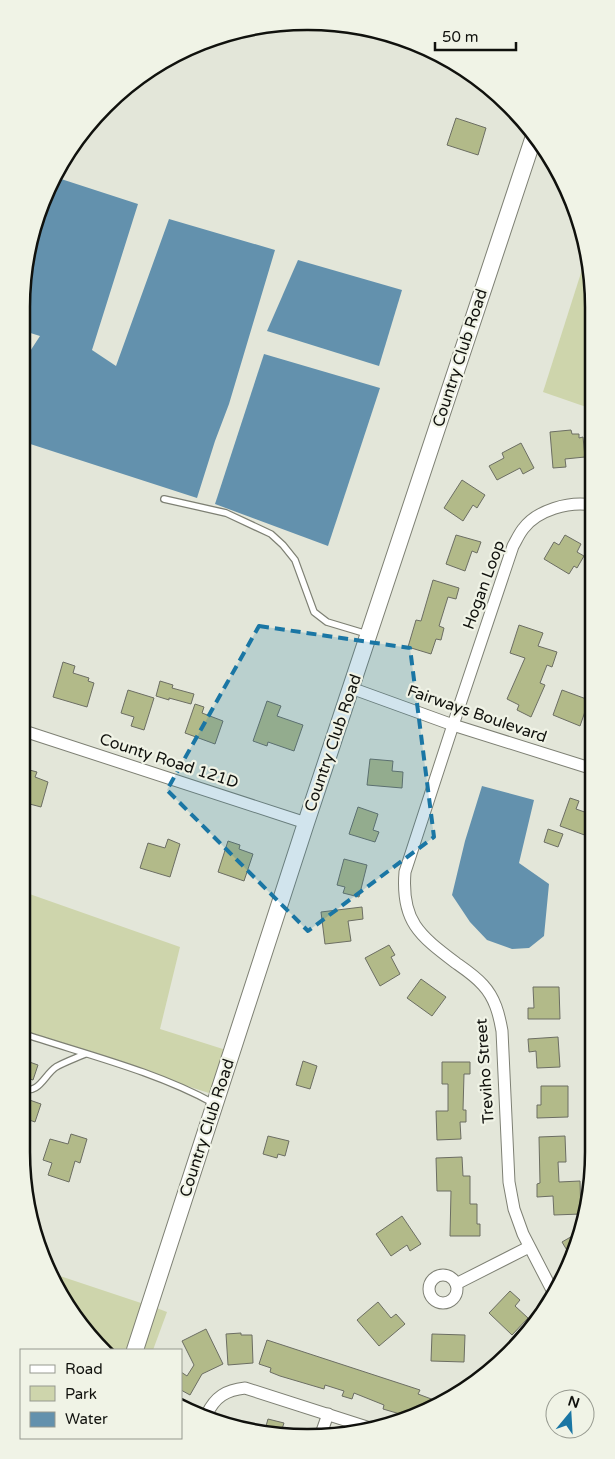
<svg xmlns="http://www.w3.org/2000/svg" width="615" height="1459" viewBox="0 0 615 1459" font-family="'Varela Round',sans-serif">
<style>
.green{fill:#ced5ac}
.water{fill:#6391ad}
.building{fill:#b2ba89;stroke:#6c6e63}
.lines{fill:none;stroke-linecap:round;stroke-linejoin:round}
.lane-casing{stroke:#7e8074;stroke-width:8}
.street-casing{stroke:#7e8074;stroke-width:13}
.secondary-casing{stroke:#7e8074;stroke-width:18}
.lane{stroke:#fff;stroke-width:5.5}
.street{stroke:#fff;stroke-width:11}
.secondary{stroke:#fff;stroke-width:16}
.marked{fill:#1a76a4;fill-opacity:0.2;stroke:#1a76a4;stroke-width:4;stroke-dasharray:10 6;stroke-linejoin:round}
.labels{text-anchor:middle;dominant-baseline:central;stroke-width:4.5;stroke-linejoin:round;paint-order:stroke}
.street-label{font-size:16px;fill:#10110d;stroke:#f0f3e6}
.rim{fill:none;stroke:#10110d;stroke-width:2.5}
</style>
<rect width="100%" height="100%" fill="#e3e6d9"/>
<g class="green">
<polygon points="587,254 591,270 592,409 543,392"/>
<polygon points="21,891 180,947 160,1029 226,1050 212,1094 21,1033"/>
<polygon points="54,1274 144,1304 129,1350 105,1350 92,1340"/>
<polygon points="154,1307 167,1312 153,1350 140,1350"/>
</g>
<g class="water">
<polygon points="58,178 138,204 92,350 116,366 169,219 275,250 229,404 215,441 197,498 21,441 21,365 40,336 21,330 21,307 36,216"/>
<polygon points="298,260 402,290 379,366 267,331"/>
<polygon points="264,354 380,388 328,546 215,504"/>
<polygon points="482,786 534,800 519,863 549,884 544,936 529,948 512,949 487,940 470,922 452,895 465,841"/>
</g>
<g class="building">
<polygon points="456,118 486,128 478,155 447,145"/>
<polygon points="571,430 572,434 579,434 579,438 583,437 585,457 565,459 566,467 553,468 550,432"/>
<polygon points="521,443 534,468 523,474 520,468 497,480 489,466 504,458 502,453"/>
<polygon points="462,480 485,495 477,508 473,505 463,521 444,508"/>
<polygon points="456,535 481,542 477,553 472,551 465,571 446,564"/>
<polygon points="565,535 581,544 577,552 584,556 577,568 574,566 569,574 544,559 554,542 559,545"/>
<polygon points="433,580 459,588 456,599 448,597 439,626 444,628 441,640 436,639 431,654 408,647 416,620 421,621"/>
<polygon points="519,625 543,633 538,646 557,652 552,667 547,665 540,683 545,685 531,717 517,710 519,705 507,699 525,658 510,653"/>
<polygon points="63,662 75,666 73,673 89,678 88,681 94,683 87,707 53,697"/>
<polygon points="160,681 173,685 172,688 194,694 191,704 169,698 169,700 156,696"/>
<polygon points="128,690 154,698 144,730 131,726 134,717 121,713"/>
<polygon points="562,690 589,700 580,726 553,715"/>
<polygon points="267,701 281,706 277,716 303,725 294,751 268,742 267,746 253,741"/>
<polygon points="195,704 204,707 202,713 223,721 215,744 185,733"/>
<polygon points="370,759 393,761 392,771 403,772 402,788 367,785"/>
<polygon points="26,769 37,772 35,777 48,782 41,807 26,803 28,800 21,798 21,783"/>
<polygon points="570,798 579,801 576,809 593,815 593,830 590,837 560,826"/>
<polygon points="358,807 378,814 373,830 379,832 375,842 349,834"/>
<polygon points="548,829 563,834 558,847 544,842"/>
<polygon points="168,839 180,844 170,877 140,868 148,843 165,848"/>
<polygon points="228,841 240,845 239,849 253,854 244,881 218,872"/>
<polygon points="344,859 367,865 359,897 343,893 345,887 337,885"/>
<polygon points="362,907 363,919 348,921 351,941 325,944 321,912"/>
<polygon points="389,945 395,955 391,957 400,974 380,986 365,958"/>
<polygon points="421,979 446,997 432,1016 407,998"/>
<polygon points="533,987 559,987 560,1019 528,1019 528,1008 534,1008"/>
<polygon points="558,1037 560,1067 537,1068 536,1051 529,1052 528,1039"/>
<polygon points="21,1059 38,1065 33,1080 21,1076"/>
<polygon points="303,1061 317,1066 310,1089 296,1085"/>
<polygon points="442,1062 470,1062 470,1074 464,1074 463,1110 466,1110 466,1122 460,1122 461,1139 437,1140 436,1111 448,1111 448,1084 442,1084"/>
<polygon points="541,1086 568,1086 568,1117 537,1118 537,1105 541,1105"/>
<polygon points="21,1097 41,1104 35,1122 21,1117"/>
<polygon points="71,1134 87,1139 80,1163 75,1161 69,1182 48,1175 52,1163 43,1160 50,1139 68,1144"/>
<polygon points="268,1136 289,1141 285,1156 278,1154 277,1158 263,1154"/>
<polygon points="565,1136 566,1162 558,1162 559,1182 580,1181 581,1214 554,1215 553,1196 537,1197 537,1184 540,1183 539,1137"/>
<polygon points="462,1157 463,1176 470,1176 470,1204 477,1204 477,1224 480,1224 480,1236 450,1236 451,1191 437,1191 436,1158"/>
<polygon points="402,1216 421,1244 410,1251 407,1245 391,1256 376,1234"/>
<polygon points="581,1231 579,1243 571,1257 562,1242"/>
<polygon points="510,1291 520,1300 515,1306 528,1318 512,1335 489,1313"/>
<polygon points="378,1302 391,1318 396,1314 405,1324 379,1346 357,1320"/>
<polygon points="206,1329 223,1364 202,1374 190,1395 181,1390 181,1372 187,1376 194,1365 182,1341"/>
<polygon points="241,1333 241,1335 252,1335 253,1363 228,1365 226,1334"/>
<polygon points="432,1334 465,1335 464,1362 431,1361"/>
<polygon points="267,1340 420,1390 418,1394 442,1403 407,1416 383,1409 384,1405 354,1393 352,1399 342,1396 344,1391 325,1385 324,1389 280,1376 270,1372 271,1368 259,1364"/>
<polygon points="268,1419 284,1423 280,1435 270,1435 264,1433"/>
</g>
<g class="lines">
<defs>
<g id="lane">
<polyline points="164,499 226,513 271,534 283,545 295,560 314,612 327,622 367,634"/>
<path d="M21,1033C84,1054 155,1071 213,1103"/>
<path d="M21,1089C39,1095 44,1075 56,1067C65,1062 76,1058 85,1054"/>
</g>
<g id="street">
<polyline points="351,688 453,725 593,769"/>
<polyline points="21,730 306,823"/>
<circle cx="443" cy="1289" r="14"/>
<polyline points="456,1284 529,1247"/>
<path d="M553,1292L523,1234L514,1209L509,1182L502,1031C499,1014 495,998 483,985C475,976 466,970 456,963C419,935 401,921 405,872L453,725L513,546C516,541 519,534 523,529C537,510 569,501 592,505"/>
<path d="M207,1414C215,1397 226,1390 245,1388L373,1429"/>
<polyline points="321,1434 328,1414"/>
</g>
<polyline id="secondary" points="135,1350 306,823 534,136"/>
</defs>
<use href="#lane" class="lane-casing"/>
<use href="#street" class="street-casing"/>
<use href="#secondary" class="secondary-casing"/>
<use href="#lane" class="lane"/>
<use href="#street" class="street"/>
<use href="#secondary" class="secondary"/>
</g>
<path class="marked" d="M259,626L410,648L434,837L308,931L167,790Z"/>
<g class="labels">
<g class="street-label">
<text transform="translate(460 358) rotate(-72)">Country Club Road</text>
<text transform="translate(484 585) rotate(-70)">Hogan Loop</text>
<text transform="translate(477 714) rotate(19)">Fairways Boulevard</text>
<text transform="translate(333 743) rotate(-71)">Country Club Road</text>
<text transform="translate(169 761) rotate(18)">County Road 121D</text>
<text transform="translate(485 1071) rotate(-94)">Treviho Street</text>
<text transform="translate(207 1128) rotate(-72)">Country Club Road</text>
</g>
</g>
<path d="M0 0H615V1459H0ZM307 30H308A277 277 0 0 1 585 307V1152A277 277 0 0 1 308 1429H307A277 277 0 0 1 30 1152V307A277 277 0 0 1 307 30Z" fill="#f0f3e6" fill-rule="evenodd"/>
<path class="rim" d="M307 30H308A277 277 0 0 1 585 307V1152A277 277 0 0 1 308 1429H307A277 277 0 0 1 30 1152V307A277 277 0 0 1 307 30Z"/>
<rect x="20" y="1349" width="162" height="90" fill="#f0f3e6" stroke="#96998f"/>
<rect x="30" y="1365" width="25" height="8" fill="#ffffff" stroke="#96998f"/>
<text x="65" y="1374" font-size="15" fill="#10110d">Road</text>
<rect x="30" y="1386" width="25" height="15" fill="#ced5ac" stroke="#96998f"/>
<text x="65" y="1399" font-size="15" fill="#10110d">Park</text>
<rect x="30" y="1412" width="25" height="15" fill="#6391ad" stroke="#96998f"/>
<text x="65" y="1424" font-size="15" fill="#10110d">Water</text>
<g transform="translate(570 1414) rotate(18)"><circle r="24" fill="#f0f3e6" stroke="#96998f"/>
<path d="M0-4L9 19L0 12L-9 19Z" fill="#1a76a4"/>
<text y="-8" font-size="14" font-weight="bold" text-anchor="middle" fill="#10110d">N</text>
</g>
<path d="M435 42v8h81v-8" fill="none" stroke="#10110d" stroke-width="2.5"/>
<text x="442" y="42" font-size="15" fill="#10110d" stroke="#f0f3e6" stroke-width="4" paint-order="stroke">50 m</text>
</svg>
